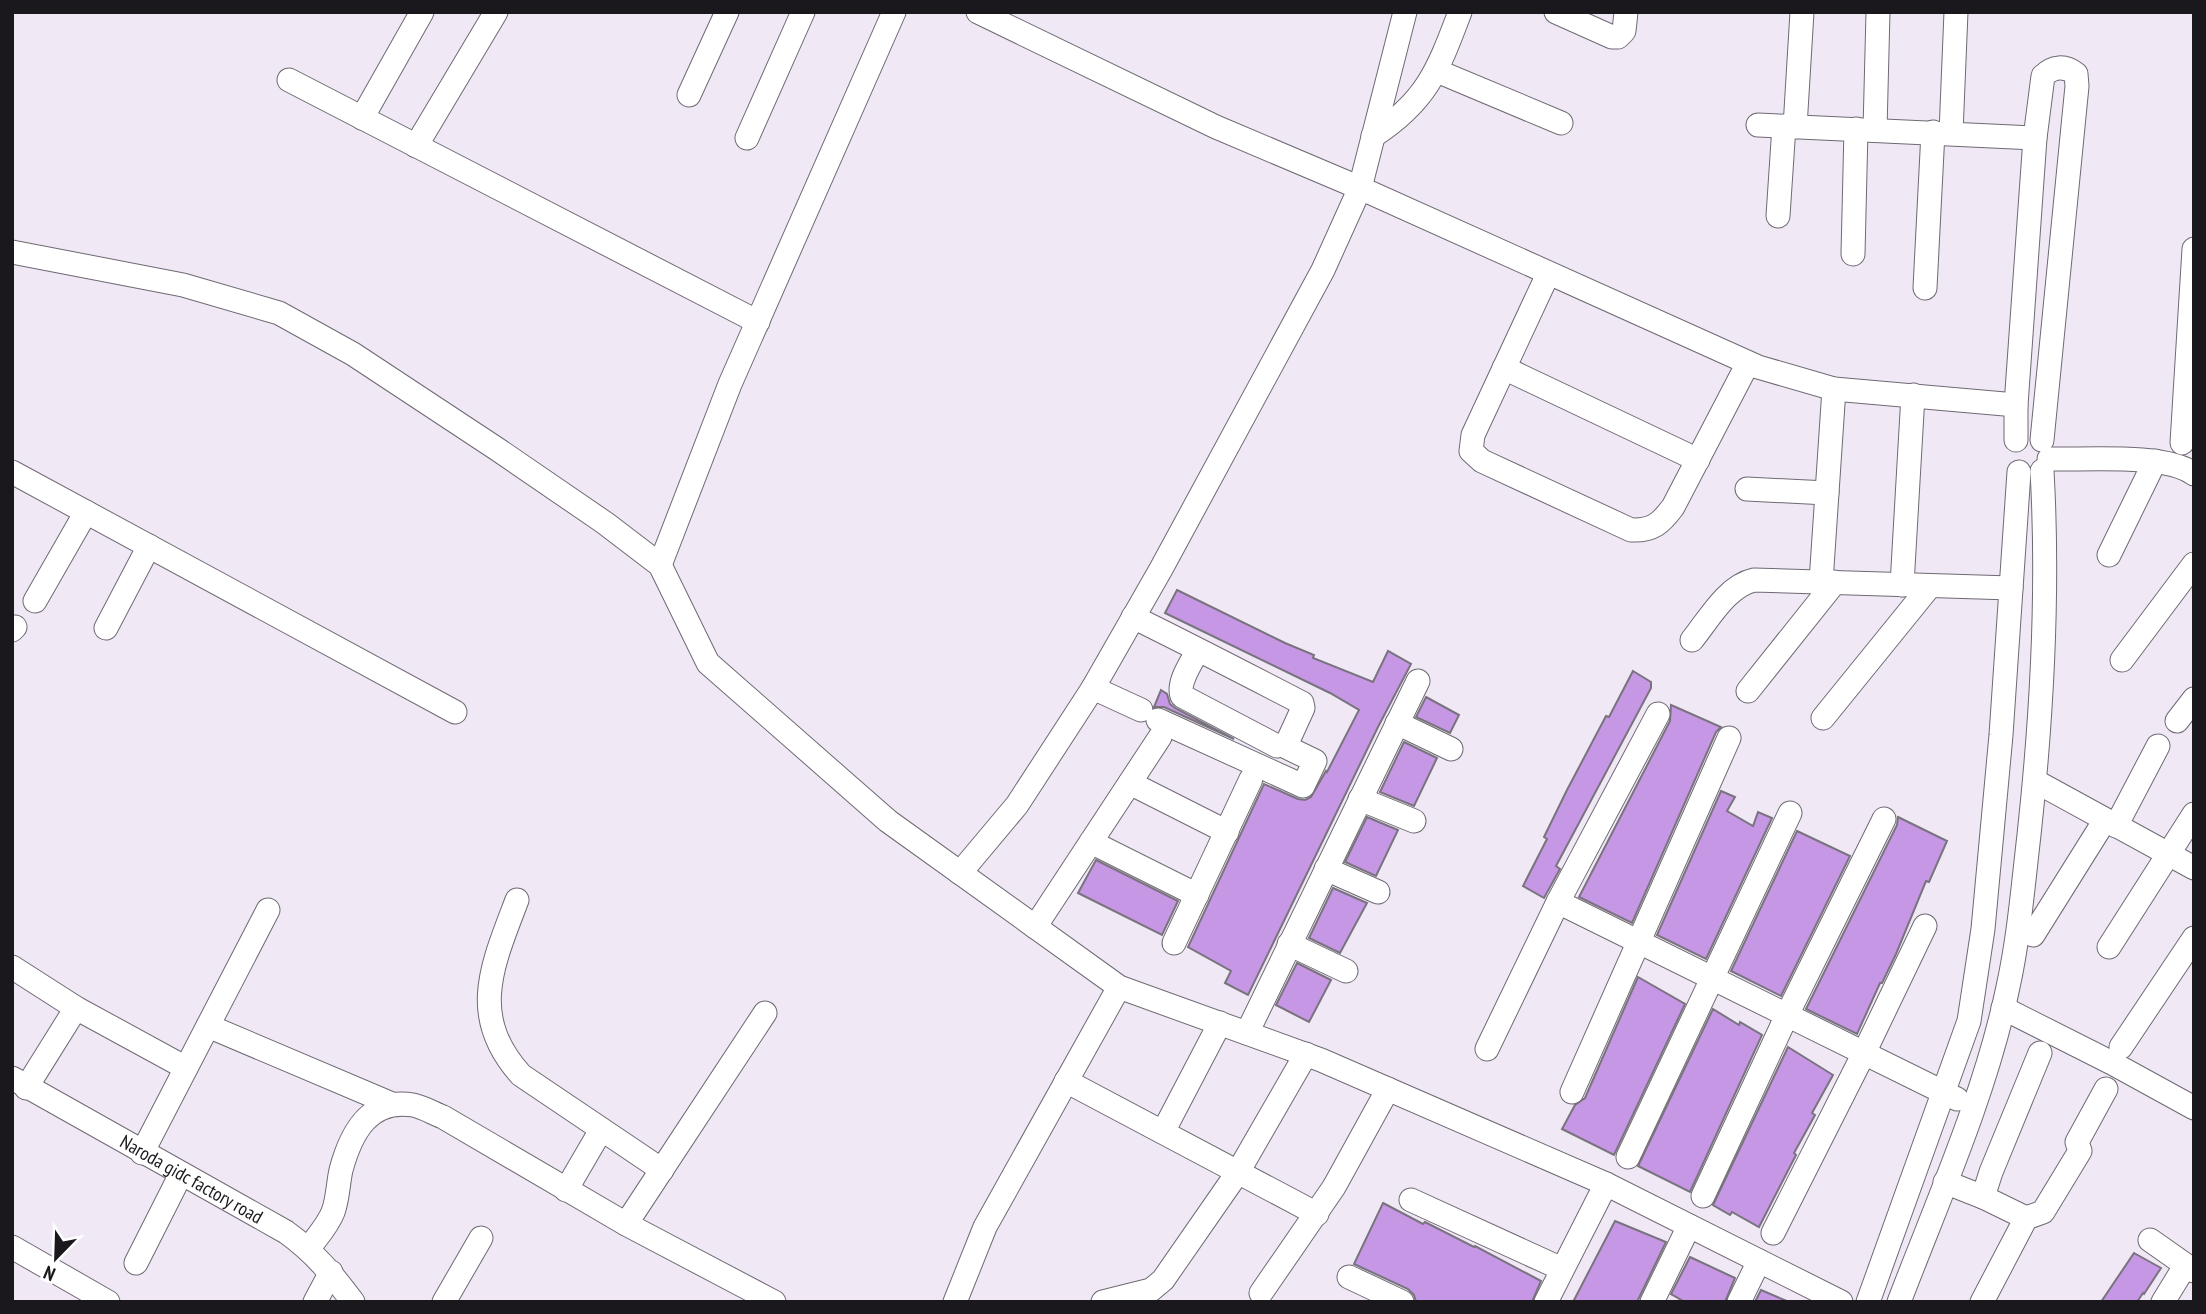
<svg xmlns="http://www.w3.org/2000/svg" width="2206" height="1314" viewBox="0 0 2206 1314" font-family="'PT Sans Narrow',sans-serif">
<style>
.building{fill:#c697e5;stroke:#79737e;stroke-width:2}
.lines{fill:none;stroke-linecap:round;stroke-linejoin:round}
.minor-casing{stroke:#6f6973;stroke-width:25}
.minor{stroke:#fff;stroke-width:23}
.labels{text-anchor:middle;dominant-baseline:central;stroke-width:5;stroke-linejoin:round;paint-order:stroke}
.street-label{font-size:19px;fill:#1b181d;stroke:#fff}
</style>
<rect width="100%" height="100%" fill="#f0e9f5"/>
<g class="building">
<polygon points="1177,590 1285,643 1314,655 1313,658 1373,682 1388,651 1411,664 1378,727 1248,995 1225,983 1231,971 1188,947 1264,784 1298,799 1305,800 1311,797 1326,771 1327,772 1359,710 1330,693 1165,613"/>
<polygon points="1633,671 1651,682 1651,688 1556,866 1560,869 1544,898 1523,886 1547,839 1544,837 1567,790 1606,716 1609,717"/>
<polygon points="1161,690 1167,694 1170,704 1175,708 1234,739 1164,707 1154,707"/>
<polygon points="1426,697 1459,715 1450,733 1416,717"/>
<polygon points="1671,705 1721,727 1716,732 1632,923 1579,897 1670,721"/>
<polygon points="1404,742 1437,758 1414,806 1380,792"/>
<polygon points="1721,791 1735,797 1727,811 1753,826 1758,812 1772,818 1706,959 1657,935"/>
<polygon points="1367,817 1398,830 1376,876 1345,862"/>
<polygon points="1898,817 1947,841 1929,882 1926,881 1896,954 1882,983 1880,983 1857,1034 1806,1009 1897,825"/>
<polygon points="1797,831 1850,856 1781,996 1731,971"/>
<polygon points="1096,860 1178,901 1162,935 1078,893"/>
<polygon points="1333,888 1367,903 1340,953 1309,938"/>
<polygon points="1297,963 1331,980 1309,1022 1276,1005"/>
<polygon points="1638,977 1685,1004 1614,1155 1562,1129 1575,1105 1585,1098"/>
<polygon points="1713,1009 1739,1025 1740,1022 1762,1035 1690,1192 1638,1166"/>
<polygon points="1788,1047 1833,1075 1812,1113 1815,1115 1794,1153 1796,1155 1759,1227 1732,1212 1730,1215 1713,1205"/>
<polygon points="1383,1203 1423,1224 1425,1222 1474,1247 1475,1246 1541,1281 1532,1302 1416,1302 1414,1295 1408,1289 1354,1264"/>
<polygon points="1615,1221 1666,1242 1637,1302 1573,1302"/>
<polygon points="2134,1253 2161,1268 2144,1294 2143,1293 2137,1302 2101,1302"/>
<polygon points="1690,1257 1735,1278 1725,1302 1685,1302 1671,1294"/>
<polygon points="1761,1290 1789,1302 1755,1302"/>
</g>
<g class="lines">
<defs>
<g id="minor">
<polyline points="978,12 1216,127 1360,188 1758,367 1834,389 2016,405"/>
<polyline points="1556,12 1612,37 1618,37 1624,31 1626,12"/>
<polyline points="1437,71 1561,123"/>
<polyline points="289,80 758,322"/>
<polyline points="689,95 727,12"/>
<polyline points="362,118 422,12"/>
<polyline points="1758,125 2035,138"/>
<polyline points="1795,127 1802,12"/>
<polyline points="1875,130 1878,12"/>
<polyline points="1951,133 1956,12"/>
<path d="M1373,136C1427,101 1438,70 1460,12"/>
<polyline points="747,138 803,12"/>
<polyline points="416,146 496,12"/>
<polyline points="1778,216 1784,126"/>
<polyline points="12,252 183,285 279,313 353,354 497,449 605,523 660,565 708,663 888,821 1119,987 1321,1060 1606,1184 1841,1302"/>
<polyline points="1853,254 1856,129"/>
<path d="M1548,274L1473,435L1471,451L1482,461L1631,530C1653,531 1661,523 1673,507L1748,363"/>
<polyline points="1925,288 1933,132"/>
<polyline points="1504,368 1698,460"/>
<path d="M2016,440V405L2035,138L2043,76C2053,66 2065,65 2076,74L2077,86L2042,440"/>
<polyline points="2182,443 2194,249"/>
<path d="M2049,459C2085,460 2166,453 2194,474"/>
<polyline points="12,472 455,712"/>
<polyline points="1747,489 1827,493"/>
<polyline points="2109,555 2155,461"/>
<polyline points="660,565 730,384 894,12"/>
<polyline points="1821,582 1834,389"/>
<polyline points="1902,585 1913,395"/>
<polyline points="35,601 86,512"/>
<path d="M1133,617C1190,645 1246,674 1302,703L1303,708L1287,743L1277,746L1182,696C1177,682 1192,662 1198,650"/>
<polyline points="106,628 149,546"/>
<polyline points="12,630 15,627"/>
<path d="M1692,640C1709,619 1727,586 1754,580L2011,588"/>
<polyline points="2122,660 2194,564"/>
<polyline points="1093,688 1141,710"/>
<polyline points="1748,691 1835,582"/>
<polyline points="1823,718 1930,586"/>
<polyline points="1158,720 1303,786 1315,761 1284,746"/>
<polyline points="2177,721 2194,699"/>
<polyline points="1397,723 1451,749"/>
<polyline points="2035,781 2194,868"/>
<polyline points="1130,783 1227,832"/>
<polyline points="1360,799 1414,821"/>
<polyline points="2116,826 2158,746"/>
<polyline points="1091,842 1197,895"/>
<polyline points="1326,869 1378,892"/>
<polyline points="960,873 1017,805 1093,688 1161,569 1323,270 1360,188 1405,12"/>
<path d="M517,900C492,966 468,1016 521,1075L662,1170"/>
<polyline points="1558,902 1957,1099"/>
<polyline points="1035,927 1160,737"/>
<polyline points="2033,935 2105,820"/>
<polyline points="1174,943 1251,779"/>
<polyline points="1289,944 1346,971"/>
<polyline points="2109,947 2194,814"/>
<polyline points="12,967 76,1008 186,1068"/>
<polyline points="2003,1008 2112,1063 2194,1108"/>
<polyline points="208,1026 392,1104"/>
<polyline points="1247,1033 1418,681"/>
<polyline points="2121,1047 2194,938"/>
<polyline points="1487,1049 1558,902 1658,714"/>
<path id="s1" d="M12,1078L286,1232C315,1253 332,1274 353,1302"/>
<polyline points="1066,1081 1317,1214"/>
<polyline points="26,1088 76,1008"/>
<polyline points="1572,1092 1729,738"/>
<polyline points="1163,1132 1220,1023"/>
<polyline points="142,1153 268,910"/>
<polyline points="1628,1157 1790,813"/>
<polyline points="1945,1182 1983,1197 2026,1218"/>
<polyline points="566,1190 601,1130"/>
<polyline points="1703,1196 1787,1015 1884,819"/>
<polyline points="1983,1197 1991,1172 2040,1053"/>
<polyline points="1411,1200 1562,1269"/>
<polyline points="626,1224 765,1013"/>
<polyline points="1773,1233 1864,1053 1925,926"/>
<polyline points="2150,1240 2194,1271"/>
<polyline points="12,1247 108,1302"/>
<path d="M309,1248C317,1237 328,1225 333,1212C338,1199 338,1183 341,1170C351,1133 369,1098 413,1105C423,1107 433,1113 443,1117L626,1224L774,1302"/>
<polyline points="136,1263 181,1174"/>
<polyline points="1349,1277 1402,1302"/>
<polyline points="1261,1293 1334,1187 1388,1089"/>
<polyline points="315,1302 331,1272"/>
<polyline points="444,1302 481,1238"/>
<polyline points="955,1302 985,1227 1119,987"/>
<polyline points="1103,1302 1151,1290 1163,1280 1238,1172 1306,1054"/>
<polyline points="1546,1302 1606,1184"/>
<polyline points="1652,1302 1689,1226"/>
<polyline points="1739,1302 1759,1261"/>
<polyline points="1868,1302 1969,1021 1983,929 2001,735 2019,472"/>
<path d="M1899,1302C1938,1200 1986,1093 2008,987C2019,937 2023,886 2029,835C2042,715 2049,592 2042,471"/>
<polyline points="1982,1302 2026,1218 2043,1212 2080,1151 2077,1142 2106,1089"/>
<polyline points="2163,1302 2185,1266"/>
</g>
</defs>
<use href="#minor" class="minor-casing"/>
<use href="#minor" class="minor"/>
</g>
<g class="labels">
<g class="street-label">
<text stroke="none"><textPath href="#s1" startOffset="206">Naroda gidc factory road</textPath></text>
</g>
</g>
<rect width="2206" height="1314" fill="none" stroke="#1b181d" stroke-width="28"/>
<g transform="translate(56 1258) rotate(203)" stroke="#ffffff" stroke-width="5" paint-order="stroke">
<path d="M0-5L12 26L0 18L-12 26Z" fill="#1b181d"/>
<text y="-10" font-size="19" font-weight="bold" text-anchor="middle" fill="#1b181d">N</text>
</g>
</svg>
